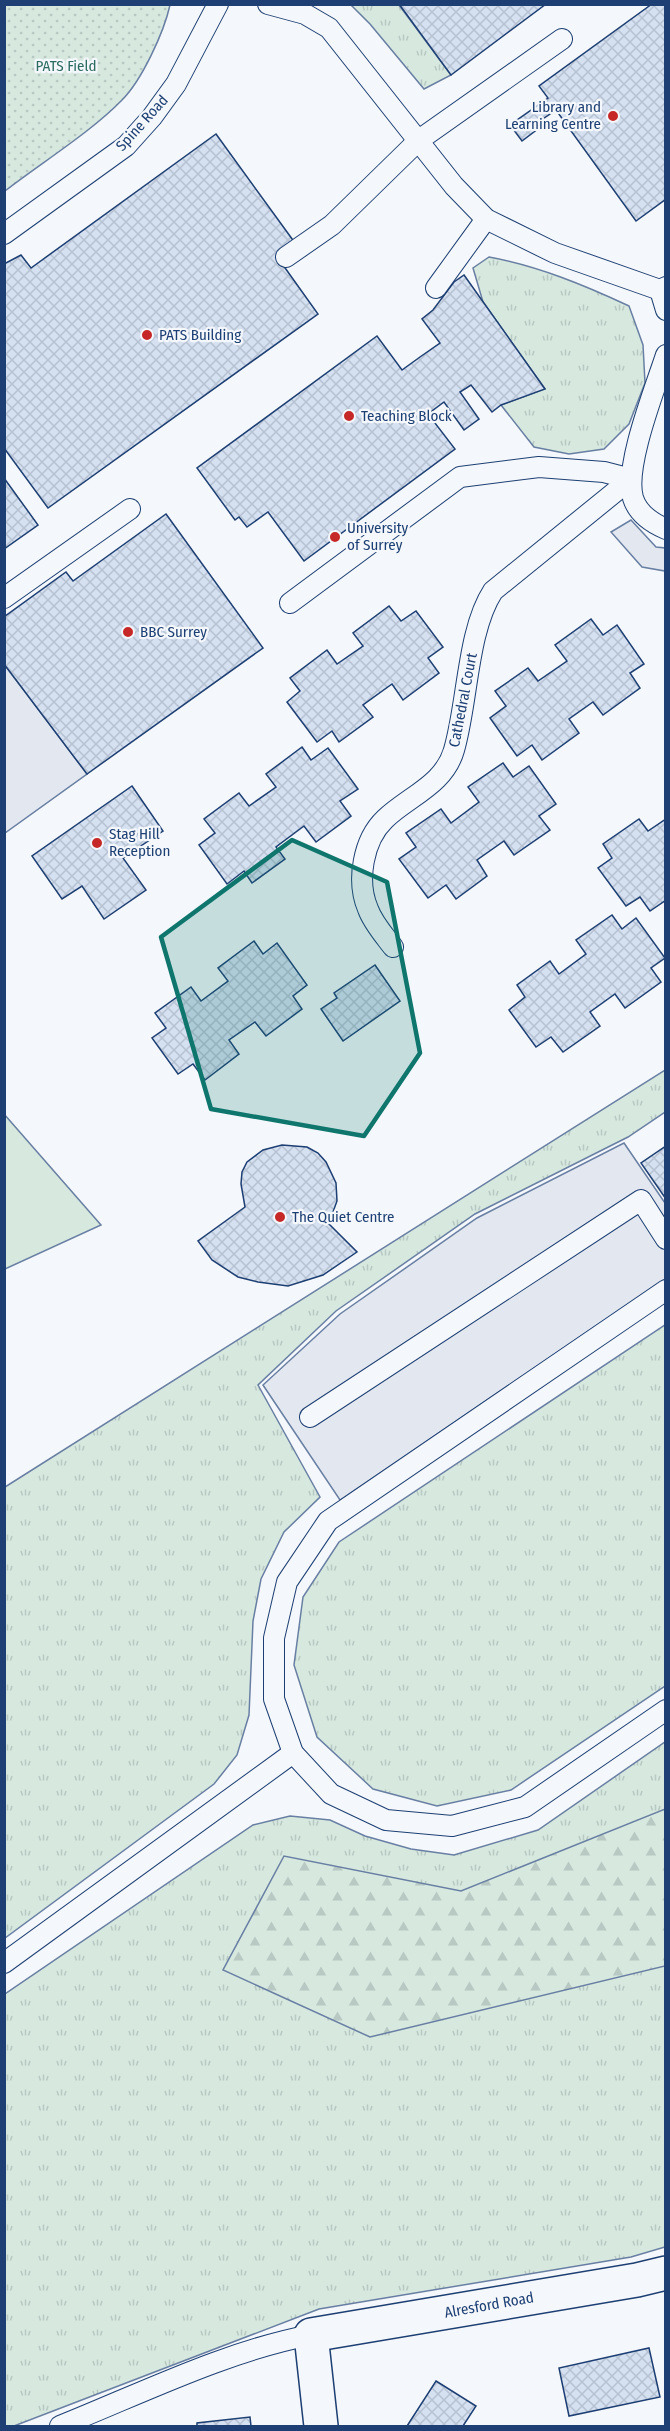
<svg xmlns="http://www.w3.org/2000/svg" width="670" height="2431" viewBox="0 0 670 2431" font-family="'Fira Sans Condensed',sans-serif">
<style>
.grass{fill:url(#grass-tufts);stroke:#687fa3;stroke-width:1.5}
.forest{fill:url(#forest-firs);stroke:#687fa3;stroke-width:1.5}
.park{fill:url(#park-dots);stroke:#687fa3;stroke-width:1.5}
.garden{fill:#d7e8df;stroke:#687fa3;stroke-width:1.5}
.parking{fill:#e3e8f0;stroke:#687fa3;stroke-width:1.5}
.building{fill:url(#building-cross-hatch);stroke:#1d3f73;stroke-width:1.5}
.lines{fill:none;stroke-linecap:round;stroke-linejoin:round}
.lane-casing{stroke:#1d3f73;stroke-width:22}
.street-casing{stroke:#1d3f73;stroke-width:36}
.lane{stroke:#f4f7fb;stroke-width:20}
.street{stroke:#f4f7fb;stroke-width:33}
.marked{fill:#0f766e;fill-opacity:0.2;stroke:#0f766e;stroke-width:4.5;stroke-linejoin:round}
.poi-dot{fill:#c62828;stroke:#f4f7fb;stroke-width:2}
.labels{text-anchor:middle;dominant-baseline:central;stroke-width:4.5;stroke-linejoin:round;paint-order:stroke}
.park-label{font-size:15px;fill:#2c6c60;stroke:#f4f7fb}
.poi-label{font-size:15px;fill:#1d3f73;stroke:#f4f7fb;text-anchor:start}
.street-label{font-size:15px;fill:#1d3f73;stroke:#f4f7fb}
</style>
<defs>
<pattern id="grass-tufts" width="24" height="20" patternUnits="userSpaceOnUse" patternTransform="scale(1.5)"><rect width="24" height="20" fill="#d7e8df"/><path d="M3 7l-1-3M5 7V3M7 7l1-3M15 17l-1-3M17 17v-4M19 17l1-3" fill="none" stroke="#b8c8c3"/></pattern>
<pattern id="forest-firs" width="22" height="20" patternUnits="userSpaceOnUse" patternTransform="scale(1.5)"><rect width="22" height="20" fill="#d7e8df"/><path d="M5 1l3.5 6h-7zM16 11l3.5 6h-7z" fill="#b8c8c3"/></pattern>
<pattern id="park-dots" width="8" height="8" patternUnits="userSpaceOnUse" patternTransform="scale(1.5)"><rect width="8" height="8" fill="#d7e8df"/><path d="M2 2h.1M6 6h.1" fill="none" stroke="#b8c8c3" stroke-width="1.8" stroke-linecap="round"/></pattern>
<pattern id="building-cross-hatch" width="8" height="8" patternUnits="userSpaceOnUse" patternTransform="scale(1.5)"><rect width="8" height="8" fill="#d5e0f0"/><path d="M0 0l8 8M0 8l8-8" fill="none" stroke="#b6c1d1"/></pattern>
</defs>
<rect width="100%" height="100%" fill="#f4f7fb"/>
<g class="grass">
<polygon points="351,5 399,5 451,75 424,89 370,24"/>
<path d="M489,257C538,266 584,285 629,306L643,345L645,383L629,424L604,449L569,454L534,447L501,405L545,389L483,302L473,268Z"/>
<polygon points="665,1070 665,1112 628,1137 475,1214 336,1311 258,1385 320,1497 284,1532 261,1579 253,1621 249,1715 237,1755 214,1784 5,1938 5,1487"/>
<polygon points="665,1325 665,1686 511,1790 437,1806 373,1789 317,1737 294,1665 303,1597 339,1542"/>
<polygon points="665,1742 665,2247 631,2257 319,2309 14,2426 5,2426 5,1994 253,1825 290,1816 330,1820 365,1836 411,1849 454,1855 538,1830"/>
</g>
<polygon class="forest" points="665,1809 665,1966 370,2037 223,1970 284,1856 461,1891"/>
<path class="park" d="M5,4L170,5C164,32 142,80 122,100C91,132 41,163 5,191Z"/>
<polygon class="garden" points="4,1114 101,1225 5,1269 4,1269"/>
<g class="parking">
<polygon points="631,520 656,547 665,548 665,571 642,567 611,532"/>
<polygon points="4,664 87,774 5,833 4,833"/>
<polygon points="624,1143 665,1203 665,1279 340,1500 263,1385 340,1314 477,1218"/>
</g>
<g class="building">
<polygon points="399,4 546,4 451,75"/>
<polygon points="652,4 666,4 666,199 636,221 556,110 540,121 543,125 522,141 510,125 548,98 539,86"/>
<polygon points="216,134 295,243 278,258 318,314 48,508 4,448 4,264 21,255 31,268"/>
<polygon points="464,275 545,389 501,405 492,412 471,385 460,392 479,419 464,430 444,402 428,414 455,449 304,561 268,512 247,527 239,517 235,520 197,468 377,336 402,370 420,357 440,343 422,319 433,310 454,282"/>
<polygon points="4,478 38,525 4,549"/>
<polygon points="166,514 263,648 87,774 4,664 4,617 66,572 73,581"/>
<polygon points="389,606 401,621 416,611 443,647 428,658 439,673 403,700 392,684 363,705 373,717 339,742 332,731 317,742 287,702 300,691 290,678 327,650 337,664 363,646 353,633"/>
<polygon points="591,619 603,635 617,625 644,664 630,673 640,688 603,715 593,702 569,719 579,733 542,760 532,745 517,756 490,718 506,706 495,691 528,668 538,681 567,661 555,645"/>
<polygon points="302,747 311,760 328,748 358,789 340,801 351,816 316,842 304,826 276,847 285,859 252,883 244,871 227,884 199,845 215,833 204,819 239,793 249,806 276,787 266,774"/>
<polygon points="503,763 513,777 529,766 556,804 539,816 550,830 514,855 504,841 477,860 487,876 456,899 446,885 428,898 399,859 416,847 406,833 441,809 451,823 479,802 468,787"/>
<polygon points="132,786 163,831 123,858 146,890 104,919 82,886 62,899 32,856"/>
<polygon points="639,819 648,831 666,819 666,900 650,911 640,897 626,906 598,868 612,858 603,844"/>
<polygon points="612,915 622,929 636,918 665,958 651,968 661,982 625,1008 615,994 590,1012 600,1026 563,1052 551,1037 536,1047 509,1010 525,997 517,985 550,961 559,974 586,954 576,940"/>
<polygon points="254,941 263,954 277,943 307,985 293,996 302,1009 266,1036 255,1022 229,1040 239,1054 205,1080 193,1064 178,1074 152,1038 166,1028 155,1013 191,987 201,1001 228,981 218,968"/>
<polygon points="375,965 400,1001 343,1041 321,1009 337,998 334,993"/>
<polygon points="282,1145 307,1147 318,1153 326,1162 336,1183 337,1201 333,1212 326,1221 357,1252 323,1275 288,1286 258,1282 238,1277 212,1260 198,1241 245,1207 241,1184 242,1172 247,1162 263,1150"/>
<polygon points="666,1146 666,1199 641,1163"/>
<polygon points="649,2348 660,2397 569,2416 559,2368"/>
<polygon points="436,2381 476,2406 463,2426 407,2426"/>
<polygon points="250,2417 251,2426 197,2426 197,2423"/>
</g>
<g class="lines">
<defs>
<g id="lane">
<polyline points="268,4 305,14 329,28 454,186 486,219 555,253 660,290 666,287"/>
<polyline points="4,234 126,146 152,117 176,84 218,4"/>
<polyline points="286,257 332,225 419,140 562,39"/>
<polyline points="436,288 486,219"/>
<polyline points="660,290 666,310"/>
<path d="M666,355C655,389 624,466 633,498C638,514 652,523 666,529"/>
<polyline points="4,598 130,509"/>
<polyline points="290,603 460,477 539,467 604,472 631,479"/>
<path d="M393,947C384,935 373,923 368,909C356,881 363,840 385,819C409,796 444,785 454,750C468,702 467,631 493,591L631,479"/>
<polyline points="666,1290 328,1521 287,1582 274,1638 274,1699 293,1753 331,1794 386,1820 452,1826 525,1807 666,1710"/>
<polyline points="310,1417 641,1200 666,1239"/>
<polyline points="4,1963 293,1753"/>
<path d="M60,2426C140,2394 226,2351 311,2335"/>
</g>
<polyline id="street" points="321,2426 311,2335 637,2280 666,2273"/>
</defs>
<use href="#lane" class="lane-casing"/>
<use href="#street" class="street-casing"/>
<use href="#lane" class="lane"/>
<use href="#street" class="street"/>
</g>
<path class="marked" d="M292,840L387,882L420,1053L364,1136L211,1109L161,937Z"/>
<g class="poi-dot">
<circle cx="613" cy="116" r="6"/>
<circle cx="147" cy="335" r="6"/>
<circle cx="349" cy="416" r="6"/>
<circle cx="335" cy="537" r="6"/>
<circle cx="128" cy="632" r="6"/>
<circle cx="97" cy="843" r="6"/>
<circle cx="280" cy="1217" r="6"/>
</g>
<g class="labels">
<g class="park-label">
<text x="66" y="66">PATS Field</text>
</g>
<g class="poi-label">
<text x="601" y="107" text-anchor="end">Library and<tspan x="601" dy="17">Learning Centre</tspan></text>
<text x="159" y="335">PATS Building</text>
<text x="361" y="416">Teaching Block</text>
<text x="347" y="528">University<tspan x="347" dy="17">of Surrey</tspan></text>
<text x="140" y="632">BBC Surrey</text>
<text x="109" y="834">Stag Hill<tspan x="109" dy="17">Reception</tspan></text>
<text x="292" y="1217">The Quiet Centre</text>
</g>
<g class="street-label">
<text transform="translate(142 123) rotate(-48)">Spine Road</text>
<text transform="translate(463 700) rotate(-79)">Cathedral Court</text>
<text transform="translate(489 2305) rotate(-10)">Alresford Road</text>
</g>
</g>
<rect width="670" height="2431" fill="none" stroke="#1d3f73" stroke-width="12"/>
</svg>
